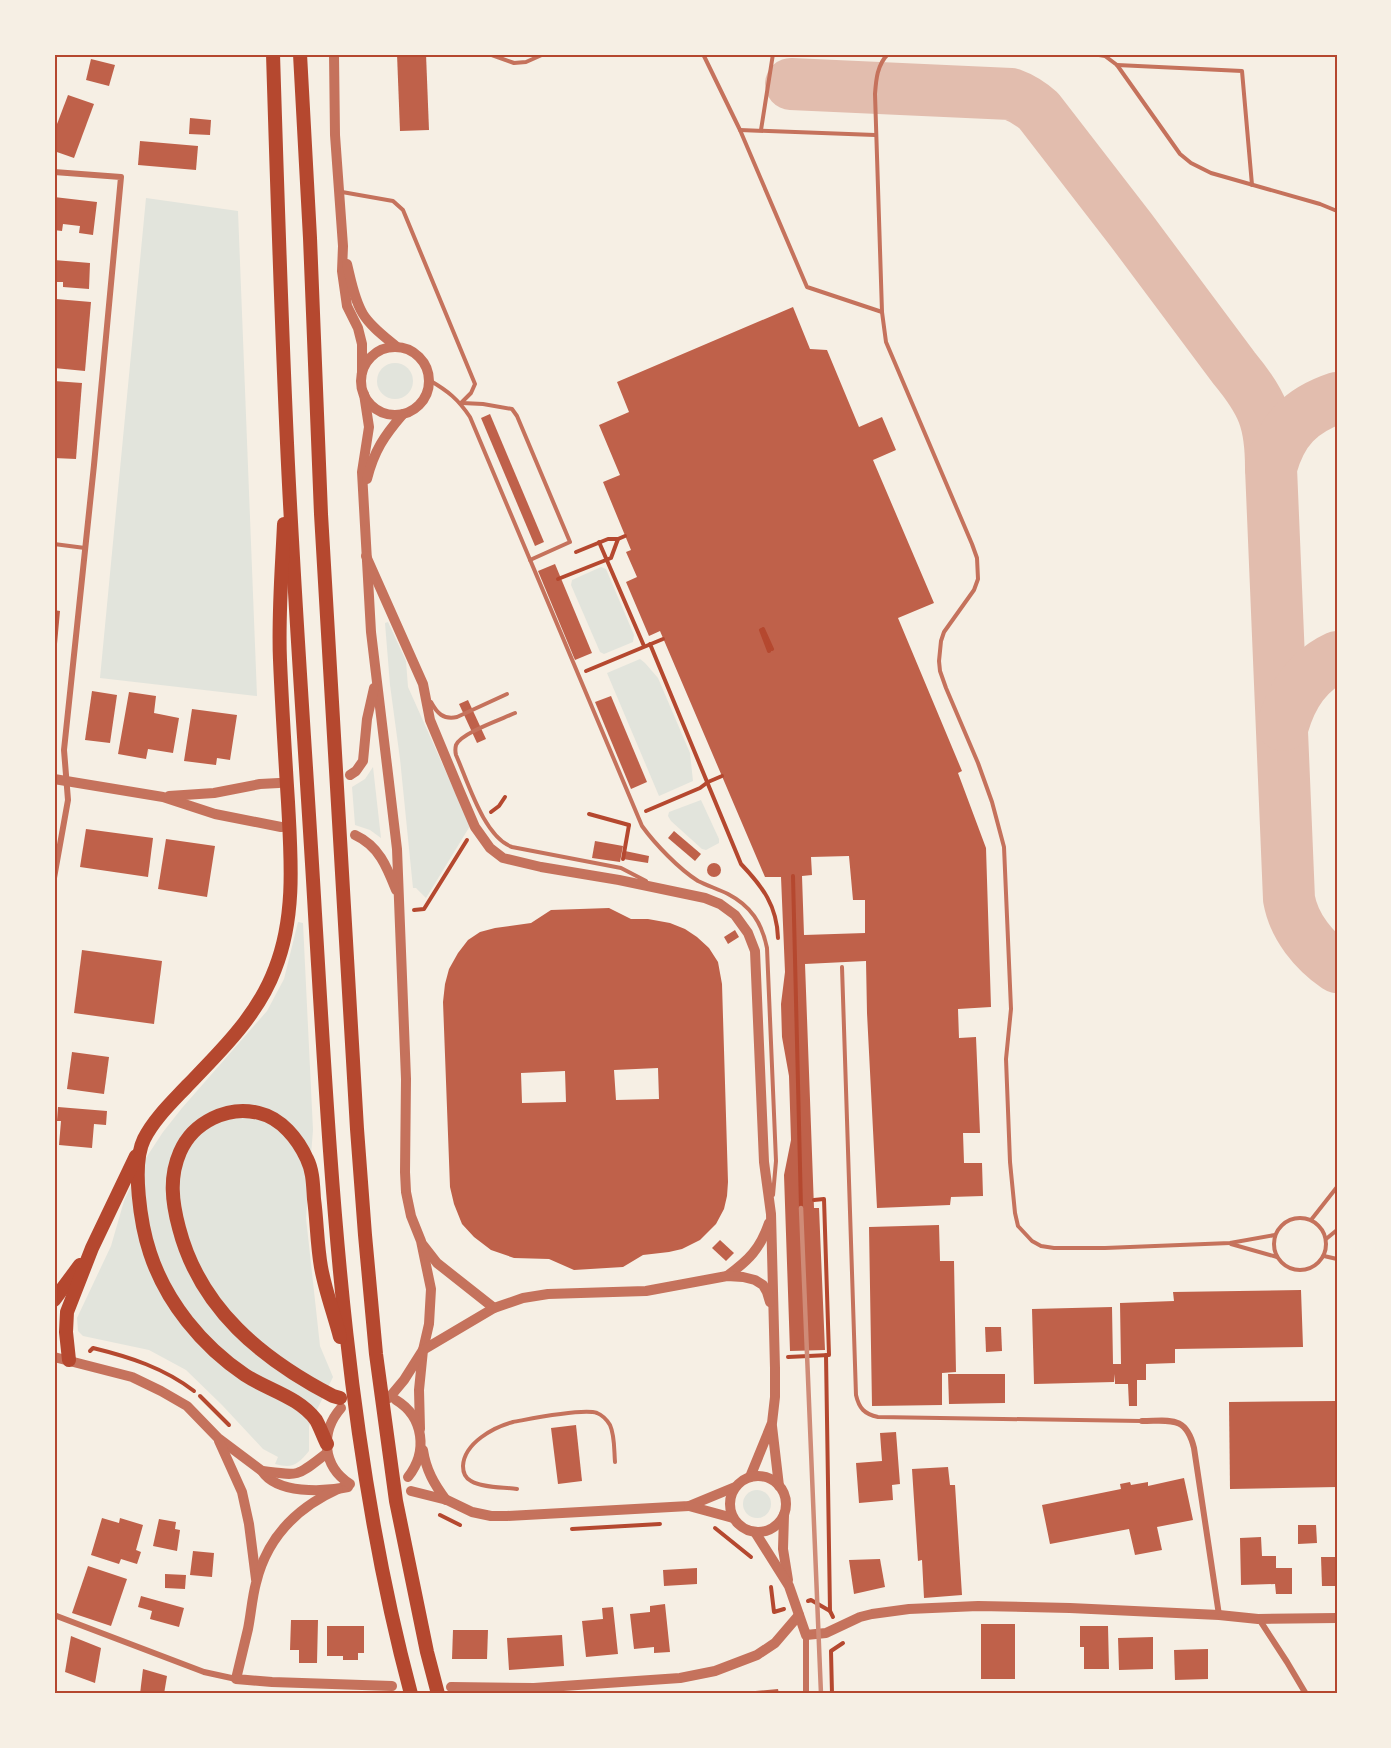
<svg xmlns="http://www.w3.org/2000/svg" width="1391" height="1748" viewBox="0 0 1391 1748" font-family="'IBM Plex Serif',serif">
<style>
.green{fill:#e2e4dc}
.lines{fill:none;stroke-linecap:round;stroke-linejoin:round}
.taxiway{stroke:#e2bdae;stroke-width:52}
.building{fill:#bf614a;fill-rule:evenodd}
.path{stroke:#b5482f;stroke-width:4}
.service{stroke:#c5725c;stroke-width:4}
.minor{stroke:#c5725c;stroke-width:6}
.tertiary{stroke:#c5725c;stroke-width:10}
.trunk{stroke:#b5482f;stroke-width:14}
.rail{stroke:#cf8b77;stroke-width:4.5}
.neatline{fill:none;stroke:#b5482f;stroke-width:2}
</style>
<rect width="100%" height="100%" fill="#f6efe4"/>
<g class="green">
<polygon points="146,198 238,211 257,696 100,678"/>
<circle cx="395" cy="381" r="18"/>
<polygon points="601,567 606,569 634,635 633,642 604,654 600,652 571,585 572,580"/>
<polygon points="388,622 406,661 408,687 470,826 426,898 416,888 413,888 400,759 390,685 385,623"/>
<polygon points="640,659 645,663 658,678 690,753 693,781 659,796 607,673"/>
<polygon points="373,767 381,838 370,830 355,825 352,787 365,779"/>
<polygon points="701,800 719,839 719,843 706,850 702,849 671,821 668,816 669,812"/>
<path d="M298,922L303,923L313,1130L306,1218L320,1346L333,1377L309,1426V1451C298,1464 293,1469 275,1464L278,1457L263,1449L222,1405L186,1370L149,1350L83,1336L78,1331L77,1318L111,1246L124,1201L138,1170L163,1132L182,1108L267,1011L284,979Z"/>
<circle cx="757" cy="1504" r="14"/>
</g>
<g class="lines">
<g class="taxiway">
<path d="M791,84L1011,94C1022,98 1030,103 1039,111L1131,230L1234,368C1263,403 1271,422 1271,468"/>
<path d="M1337,398C1301,410 1281,430 1271,468L1289,899C1294,927 1314,951 1337,967"/>
<path d="M1283,725C1292,695 1307,671 1337,657"/>
</g>
</g>
<g class="building">
<polygon points="397,54 426,54 429,130 400,131"/>
<polygon points="91,59 115,65 109,86 86,80"/>
<polygon points="68,95 94,104 74,158 54,151 54,132"/>
<polygon points="190,118 211,120 210,135 189,134"/>
<polygon points="140,141 198,146 196,170 138,165"/>
<polygon points="54,197 97,202 93,235 79,233 80,226 63,224 62,231 54,230"/>
<polygon points="54,260 90,263 89,289 63,287 63,282 54,282"/>
<polygon points="56,299 91,302 85,371 54,368 54,325"/>
<path d="M793,307L810,349L827,350L859,427L882,417L896,450L873,460L934,603L898,618L962,771L958,773L986,848L991,1007L958,1009L959,1038L976,1037L980,1133H963L964,1163H982L983,1196L951,1197L950,1205L877,1208L867,1013L866,961L805,964L814,1208H819L825,1350L790,1351L784,1175L791,1140L789,1076L782,1037L781,1004L785,972L781,877H765L660,631L649,636L626,582L637,577L626,552L631,550L603,482L620,475L599,425L629,412L617,382ZM849,856L853,900H865V933L804,935L802,876L812,875L811,857Z"/>
<polygon points="54,381 82,383 76,459 54,458"/>
<polygon points="490,414 544,542 535,546 481,418"/>
<polygon points="555,564 592,653 575,660 538,571"/>
<polygon points="54,610 60,611 56,655 54,655"/>
<polygon points="92,691 117,695 110,743 85,740"/>
<polygon points="129,692 156,696 154,713 179,718 173,753 148,749 146,759 118,754"/>
<polygon points="611,696 647,782 631,789 595,702"/>
<polygon points="468,700 486,739 477,743 459,704"/>
<polygon points="192,709 237,715 230,760 217,758 216,765 184,761"/>
<polygon points="86,829 153,838 148,877 80,867"/>
<polygon points="674,831 701,854 695,861 668,838"/>
<polygon points="166,839 215,846 207,897 158,889"/>
<polygon points="595,841 623,846 620,862 592,858"/>
<polygon points="625,851 649,856 648,863 623,859"/>
<circle cx="714" cy="870" r="7"/>
<path d="M609,908L631,919H648L670,923L685,929L697,937L709,948L718,962L722,984L728,1182L727,1196L724,1209L716,1224L700,1240L682,1249L669,1252L643,1255L623,1267L574,1270L549,1259L514,1258L491,1250L474,1237L462,1224L454,1204L450,1187L443,1002L445,984L449,969L458,953L468,940L480,932L495,928L531,923L551,910ZM658,1068L659,1099L616,1100L614,1070ZM565,1071L566,1102L522,1103L521,1073Z"/>
<polygon points="735,930 739,937 728,944 724,937"/>
<polygon points="82,950 162,961 154,1024 74,1013"/>
<polygon points="72,1052 109,1057 104,1094 67,1089"/>
<polygon points="58,1107 107,1111 106,1125 94,1124 92,1148 59,1145 61,1121 57,1121"/>
<polygon points="939,1225 940,1261 954,1261 956,1372 942,1373 942,1405 872,1406 869,1227"/>
<polygon points="720,1240 734,1253 726,1261 712,1248"/>
<polygon points="1301,1290 1303,1347 1175,1349 1175,1363 1146,1364 1146,1380 1137,1380 1137,1406 1129,1406 1128,1384 1115,1384 1115,1374 1114,1382 1034,1384 1032,1309 1112,1307 1113,1364 1121,1364 1120,1303 1174,1301 1173,1292"/>
<polygon points="985,1327 1001,1327 1002,1351 986,1352"/>
<polygon points="948,1374 1005,1374 1005,1403 949,1404"/>
<polygon points="1337,1401 1337,1487 1230,1489 1229,1402"/>
<polygon points="576,1425 582,1481 558,1484 551,1428"/>
<polygon points="896,1432 900,1484 892,1485 893,1500 859,1503 856,1463 882,1461 880,1433"/>
<polygon points="948,1467 950,1485 955,1485 962,1595 924,1598 922,1560 918,1561 912,1469"/>
<polygon points="1184,1478 1193,1520 1157,1527 1162,1550 1135,1555 1129,1529 1050,1544 1042,1505 1121,1489 1120,1484 1130,1482 1131,1485 1148,1482 1148,1486"/>
<polygon points="102,1518 119,1523 120,1518 143,1525 136,1550 141,1552 137,1564 121,1559 119,1564 91,1555"/>
<polygon points="159,1519 176,1522 175,1529 180,1530 177,1551 153,1546"/>
<polygon points="1298,1525 1316,1525 1317,1543 1298,1544"/>
<polygon points="1261,1537 1262,1556 1276,1556 1276,1568 1292,1568 1292,1594 1276,1594 1275,1584 1241,1585 1240,1538"/>
<polygon points="193,1551 214,1553 212,1577 190,1575"/>
<polygon points="1321,1557 1337,1557 1337,1586 1322,1586"/>
<polygon points="880,1559 885,1587 854,1594 849,1560"/>
<polygon points="88,1566 127,1579 111,1626 72,1613"/>
<polygon points="697,1568 697,1584 664,1586 663,1570"/>
<polygon points="165,1574 186,1575 185,1589 165,1588"/>
<polygon points="141,1596 184,1608 179,1627 150,1619 152,1611 138,1607"/>
<polygon points="665,1604 670,1652 654,1653 654,1647 634,1649 630,1614 650,1612 650,1606"/>
<polygon points="613,1607 618,1654 586,1657 582,1621 603,1619 602,1608"/>
<polygon points="291,1620 318,1620 317,1663 299,1663 299,1650 290,1650"/>
<rect x="981" y="1624" width="34" height="55"/>
<polygon points="327,1626 364,1626 364,1653 358,1653 358,1660 343,1660 343,1656 327,1656"/>
<polygon points="1080,1626 1108,1626 1109,1669 1084,1669 1084,1647 1080,1647"/>
<polygon points="453,1630 488,1630 487,1659 452,1659"/>
<polygon points="562,1635 564,1666 509,1670 507,1638"/>
<polygon points="71,1636 101,1648 95,1683 65,1672"/>
<polygon points="1153,1637 1153,1669 1119,1670 1118,1638"/>
<polygon points="1208,1649 1208,1679 1175,1680 1174,1650"/>
<polygon points="143,1669 167,1676 164,1694 140,1694"/>
<polygon points="778,1689 779,1694 744,1694 744,1692"/>
</g>
<g class="lines">
<g class="path">
<polyline points="599,542 644,646"/>
<polyline points="576,552 608,539 618,539"/>
<polyline points="558,579 611,558 618,539 625,536"/>
<polyline points="763,629 772,649"/>
<polyline points="761,630 769,651"/>
<path d="M650,644L741,864C763,887 777,906 778,938"/>
<polyline points="586,671 663,639"/>
<polyline points="646,811 700,788 708,782 722,776"/>
<polyline points="491,812 499,806 505,797"/>
<polyline points="589,814 629,825"/>
<polyline points="623,859 629,825"/>
<polyline points="793,876 801,1208"/>
<polyline points="414,910 424,909 467,840"/>
<path d="M90,1351L93,1348C130,1357 164,1368 194,1391"/>
<polyline points="826,1355 830,1611"/>
<polyline points="788,1357 829,1355 824,1199 814,1200"/>
<polyline points="200,1396 229,1425"/>
<polyline points="440,1515 460,1525"/>
<polyline points="715,1528 751,1557"/>
<polyline points="572,1529 660,1524"/>
<polyline points="771,1587 774,1612 784,1609"/>
<polyline points="808,1601 811,1600 830,1611 833,1617"/>
<polyline points="832,1694 831,1651 843,1643"/>
</g>
<g class="service">
<polyline points="489,54 514,63 526,62 544,54"/>
<polyline points="703,54 740,130 807,287 882,312"/>
<path d="M888,54C877,65 876,80 875,94L882,312L886,342L972,544L977,558L978,579L974,590L944,632L941,641L939,661L940,671L946,688L978,763L992,802L1004,847L1011,1009L1006,1059L1010,1162L1015,1213L1018,1226L1032,1241L1041,1246L1054,1248H1105L1230,1243L1275,1235"/>
<polyline points="1093,54 1105,56 1117,65 1180,154 1191,163 1211,173 1320,204 1337,211"/>
<polyline points="1117,65 1242,71 1252,185"/>
<polyline points="740,130 875,135"/>
<polyline points="761,130 773,54"/>
<polyline points="342,192 393,201 403,210 475,384 471,393 461,403"/>
<path d="M429,380C448,391 458,399 470,417L642,826C655,844 679,869 698,881C708,886 718,889 728,894C751,906 762,923 767,948L776,1161L773,1195"/>
<polyline points="462,403 483,404 512,409 517,416 570,542 530,560"/>
<polyline points="54,544 85,548"/>
<path d="M431,702C437,713 443,720 457,717L507,694"/>
<path d="M515,713C502,719 461,733 456,745C455,749 455,751 456,755C468,782 484,837 512,847L621,868L646,881"/>
<path d="M842,967L856,1395C859,1408 864,1414 878,1417L1141,1421"/>
<circle cx="1300" cy="1244" r="26"/>
<polyline points="1311,1220 1337,1187"/>
<polyline points="1326,1239 1337,1230"/>
<polyline points="1231,1244 1277,1257"/>
<polyline points="1324,1256 1337,1259"/>
<path d="M517,1489C503,1487 483,1488 471,1481C465,1478 463,1472 463,1466C464,1443 494,1427 513,1422C530,1419 582,1408 597,1413C602,1415 607,1420 610,1425C615,1436 614,1451 615,1462"/>
</g>
<g class="minor">
<polyline points="54,172 121,177 94,465 64,750 68,800 54,878"/>
<path d="M1142,1421C1170,1421 1186,1415 1194,1448L1219,1615"/>
<polyline points="54,1615 204,1672 236,1679"/>
<polyline points="1259,1619 1287,1662 1306,1694"/>
<polyline points="806,1694 806,1635"/>
</g>
<g class="tertiary">
<polyline points="334,54 335,135 343,246 342,271 347,306 358,328 362,344 362,372"/>
<path d="M347,264C351,280 354,299 363,314C371,327 385,337 397,347"/>
<circle cx="395" cy="381" r="34"/>
<polyline points="364,394 369,427 362,472 371,632 397,849 406,1079 405,1172 406,1192 411,1216 421,1241 431,1289 429,1324 423,1350 419,1390 420,1429"/>
<path d="M367,479C374,451 384,436 403,414"/>
<polyline points="366,556 423,684 430,720 460,792 475,827 490,848 503,858 541,867 619,880 705,898 720,904 735,915 748,933 755,951 764,1162 771,1214 775,1368 775,1397 772,1423 750,1477"/>
<polyline points="350,775 356,771 363,761 367,719 374,688"/>
<polyline points="54,779 163,797 215,814 281,827"/>
<polyline points="169,796 214,793 260,784 279,783"/>
<path d="M355,835C379,846 387,867 396,890"/>
<polyline points="423,1245 437,1263 494,1308"/>
<path d="M727,1276C749,1260 760,1249 769,1223"/>
<path d="M54,1357L132,1377L161,1391L187,1406L218,1438L262,1471C277,1494 323,1492 348,1487"/>
<polyline points="389,1398 404,1380 423,1350 494,1308 523,1298 548,1294 646,1291 727,1276 743,1277 755,1280 763,1285 767,1292 770,1302"/>
<path d="M396,1400C424,1417 428,1452 408,1477"/>
<path d="M341,1408C320,1432 322,1466 350,1484"/>
<polyline points="772,1426 779,1486"/>
<polyline points="219,1441 242,1492 249,1524 256,1579"/>
<path d="M423,1450C426,1470 434,1484 446,1500"/>
<path d="M262,1471C301,1476 296,1477 327,1453"/>
<circle cx="758" cy="1504" r="28"/>
<path d="M338,1489C296,1508 267,1537 256,1583C252,1598 251,1614 248,1629C244,1646 240,1662 236,1679L272,1682L392,1686"/>
<polyline points="411,1491 447,1500 472,1512 491,1516 507,1516 689,1506 735,1487"/>
<polyline points="689,1506 733,1518"/>
<polyline points="784,1515 783,1549 788,1580"/>
<polyline points="755,1532 789,1586 806,1635 826,1633 860,1617 872,1614 909,1609 978,1606 1070,1608 1219,1615 1258,1619 1337,1618"/>
<polyline points="451,1687 534,1688 680,1678 715,1671 757,1655 775,1643 799,1615"/>
</g>
<g class="trunk">
<path d="M273,54C277,184 281,313 287,443C294,600 306,757 315,914C331,1176 343,1440 411,1694"/>
<polyline points="300,54 310,238 321,514 357,1129 365,1235 376,1354 396,1501 427,1652 438,1694"/>
<path d="M284,524C282,569 278,615 280,660C282,708 285,755 288,802C291,858 296,916 275,969C258,1015 221,1051 187,1086C172,1102 154,1119 144,1139C131,1165 141,1226 150,1253C166,1302 202,1346 245,1375C268,1390 299,1397 316,1420C320,1427 323,1436 327,1444"/>
<polyline points="54,1300 80,1265"/>
<polyline points="69,1360 66,1332 67,1312 92,1248 136,1156"/>
<path d="M340,1398L333,1396C262,1359 200,1309 179,1228C172,1202 169,1177 180,1152C193,1122 228,1105 259,1113C281,1118 298,1139 307,1159C313,1171 313,1185 314,1199C317,1221 317,1244 321,1267C325,1290 334,1314 340,1337"/>
</g>
<polyline class="rail" points="801,1208 821,1694"/>
</g>
<rect width="1391" height="1748" fill="none" stroke="#f6efe4" stroke-width="111"/>
<rect x="56" y="56" width="1280" height="1636" class="neatline"/>
</svg>
